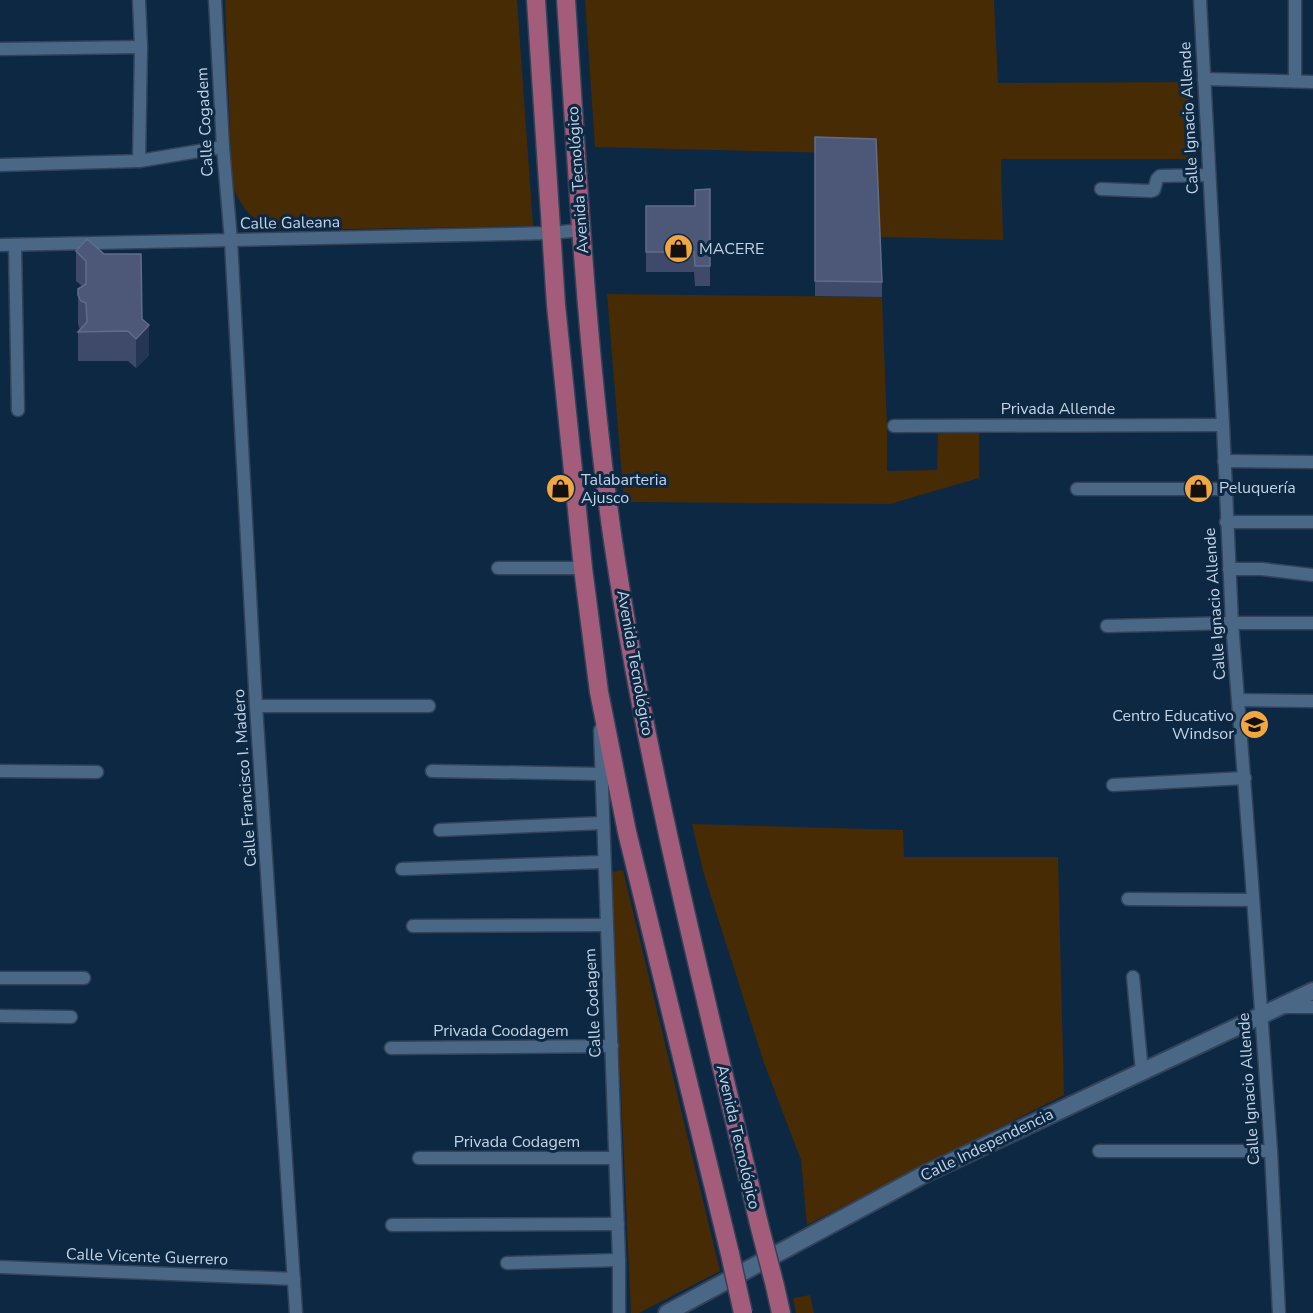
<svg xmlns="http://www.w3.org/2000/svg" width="1313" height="1313" viewBox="0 0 1313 1313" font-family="'Nunito Sans',sans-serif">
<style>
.green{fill:#462b05}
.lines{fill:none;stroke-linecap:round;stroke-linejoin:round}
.minor-casing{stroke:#334259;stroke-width:15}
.tertiary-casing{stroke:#334259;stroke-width:20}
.primary-casing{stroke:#334259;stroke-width:21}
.minor{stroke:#4a6786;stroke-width:12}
.tertiary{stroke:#4a6786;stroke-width:16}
.primary{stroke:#a35c7a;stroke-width:18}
.primary-bridge-casing{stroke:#334259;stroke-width:21;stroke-linecap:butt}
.primary-bridge{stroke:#a35c7a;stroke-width:18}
.wall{fill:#3f496a}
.shaded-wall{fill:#253655}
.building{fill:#4d5878;stroke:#606c89;stroke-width:1.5}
.labels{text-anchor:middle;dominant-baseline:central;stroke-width:6;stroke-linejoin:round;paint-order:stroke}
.street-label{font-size:16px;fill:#c4d4e6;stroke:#0c2842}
.poi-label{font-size:16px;fill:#c4d4e6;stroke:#0c2842;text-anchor:start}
</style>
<rect width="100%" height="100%" fill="#0c2842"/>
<g class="green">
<path d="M225,0H517L533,226L288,230C256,225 244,215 232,184Z"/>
<polygon points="585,0 994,0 998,83 1193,82 1197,159 1001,159 1003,240 880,237 876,154 595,147"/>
<polygon points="607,294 882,297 887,426 887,471 937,470 938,432 979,431 979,478 890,504 624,502"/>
<polygon points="692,824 903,830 904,857 1058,857 1064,1095 807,1225 801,1160 764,1063 703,871"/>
<polygon points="623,870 720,1271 639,1313 631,1313 611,872"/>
<polygon points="810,1295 814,1313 796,1313 793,1298"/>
</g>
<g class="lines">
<defs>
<g id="minor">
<polyline points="215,0 223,147 231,241 256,706 296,1313"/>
<polyline points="1200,0 1223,425 1232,623 1251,869 1271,1151 1279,1313"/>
<polyline points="0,49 141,47"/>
<polyline points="1204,79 1313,82"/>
<polyline points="1295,81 1295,0"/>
<polyline points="139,161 223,147"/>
<polyline points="0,165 139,161 141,47 139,0"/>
<polyline points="1101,189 1151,191 1154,190 1157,179 1160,176 1209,175"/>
<polyline points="0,245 552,233 581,230"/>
<polyline points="15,245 18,410"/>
<polyline points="894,426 1223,425"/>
<polyline points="1224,461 1313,462"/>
<polyline points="1077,489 1226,489"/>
<polyline points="1226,522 1313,522"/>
<polyline points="498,568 583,568"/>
<polyline points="1229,569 1262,569 1313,575"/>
<polyline points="1107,626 1232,623 1313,623"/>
<polyline points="1238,700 1313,701"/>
<polyline points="256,706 429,706"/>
<polyline points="600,730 619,1260 619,1313"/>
<polyline points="0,771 97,772"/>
<polyline points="432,771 601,774"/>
<polyline points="1113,785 1245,778"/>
<polyline points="440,830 603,823"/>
<polyline points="402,869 604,862"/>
<polyline points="1128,899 1253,900"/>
<polyline points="413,926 606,925"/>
<polyline points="1133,977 1142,1072"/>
<polyline points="0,978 84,978"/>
<polyline points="1284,1007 1313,1007"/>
<polyline points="0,1016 71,1017"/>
<polyline points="391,1048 612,1046"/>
<polyline points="1099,1151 1271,1151"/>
<polyline points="419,1158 615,1158"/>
<polyline points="392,1225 618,1224"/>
<polyline points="507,1263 619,1260"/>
<polyline points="0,1267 294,1279"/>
</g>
<polyline id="tertiary" points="667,1313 923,1175 1313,991"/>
<g id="primary">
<polyline points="536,0 556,305 583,568 599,692 627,832 730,1254"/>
<path d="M566,0C578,180 587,361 613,541C647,771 706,997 759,1224"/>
<polyline points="775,1286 781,1313"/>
</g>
</defs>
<use href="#minor" class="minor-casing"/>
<use href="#tertiary" class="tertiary-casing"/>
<use href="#primary" class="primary-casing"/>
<use href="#minor" class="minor"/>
<use href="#tertiary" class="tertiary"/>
<use href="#primary" class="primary"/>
<defs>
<g id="primary-bridge">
<polyline points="759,1224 775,1286"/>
<polyline points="730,1254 743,1313"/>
</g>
</defs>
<use href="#primary-bridge" class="primary-bridge-casing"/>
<use href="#primary-bridge" class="primary-bridge"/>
</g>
<g class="wall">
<polygon points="815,137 882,282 882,297 815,296"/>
<polygon points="710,189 710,286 695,286 694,272 646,272 646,206 695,206"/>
<polygon points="87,239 142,319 149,355 136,368 128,361 78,361 78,332 80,330 78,324 78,295 82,286 76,281 76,251"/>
</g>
<polygon class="shaded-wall" points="149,325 149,355 136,368 136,339"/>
<g class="building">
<polygon points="815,137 876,139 882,282 815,281"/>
<polygon points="710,189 710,266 695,266 694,252 646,252 646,206 695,206 695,190"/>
<polygon points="87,239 104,254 141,254 142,319 149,325 136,339 128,331 78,332 87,322 86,303 81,301 78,295 78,289 86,284 86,261 76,251"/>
</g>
<defs>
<symbol id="shop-disc" viewBox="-11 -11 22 22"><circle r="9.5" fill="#f1a640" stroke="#0c2842"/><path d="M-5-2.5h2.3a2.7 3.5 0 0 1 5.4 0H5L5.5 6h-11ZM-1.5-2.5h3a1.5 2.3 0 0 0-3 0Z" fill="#111"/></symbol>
<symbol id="school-disc" viewBox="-11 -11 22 22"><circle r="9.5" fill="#f1a640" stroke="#0c2842"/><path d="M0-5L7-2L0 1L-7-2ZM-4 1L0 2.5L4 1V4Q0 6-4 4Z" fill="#111"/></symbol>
</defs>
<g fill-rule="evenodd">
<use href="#shop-disc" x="662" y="232" width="33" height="33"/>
<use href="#shop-disc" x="1182" y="472" width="33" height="33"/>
<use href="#shop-disc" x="544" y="472" width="33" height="33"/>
<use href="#school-disc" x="1238" y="708" width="33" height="33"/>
</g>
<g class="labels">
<g class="street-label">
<text transform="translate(1189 118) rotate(-93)">Calle Ignacio Allende</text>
<text transform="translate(205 122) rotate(-93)">Calle Cogadem</text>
<text transform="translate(578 180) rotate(-94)">Avenida Tecnológico</text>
<text transform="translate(290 223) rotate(-1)">Calle Galeana</text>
<text x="1058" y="409">Privada Allende</text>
<text transform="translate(1215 604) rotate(-94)">Calle Ignacio Allende</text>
<text transform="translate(635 663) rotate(80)">Avenida Tecnológico</text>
<text transform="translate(245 778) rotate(-94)">Calle Francisco I. Madero</text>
<text transform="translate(593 1003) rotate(-93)">Calle Codagem</text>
<text x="501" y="1031">Privada Coodagem</text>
<text transform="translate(1249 1089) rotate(-94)">Calle Ignacio Allende</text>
<text transform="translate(738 1137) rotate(77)">Avenida Tecnológico</text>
<text x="517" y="1142">Privada Codagem</text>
<text transform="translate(987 1145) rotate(-26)">Calle Independencia</text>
<text transform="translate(147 1257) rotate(2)">Calle Vicente Guerrero</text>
</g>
<g class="poi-label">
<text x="699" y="249">MACERE</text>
<text x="581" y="480">Talabarteria<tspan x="581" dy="18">Ajusco</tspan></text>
<text x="1219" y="488">Peluquería</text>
<text x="1234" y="716" text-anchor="end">Centro Educativo<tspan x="1234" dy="18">Windsor</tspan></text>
</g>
</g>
</svg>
